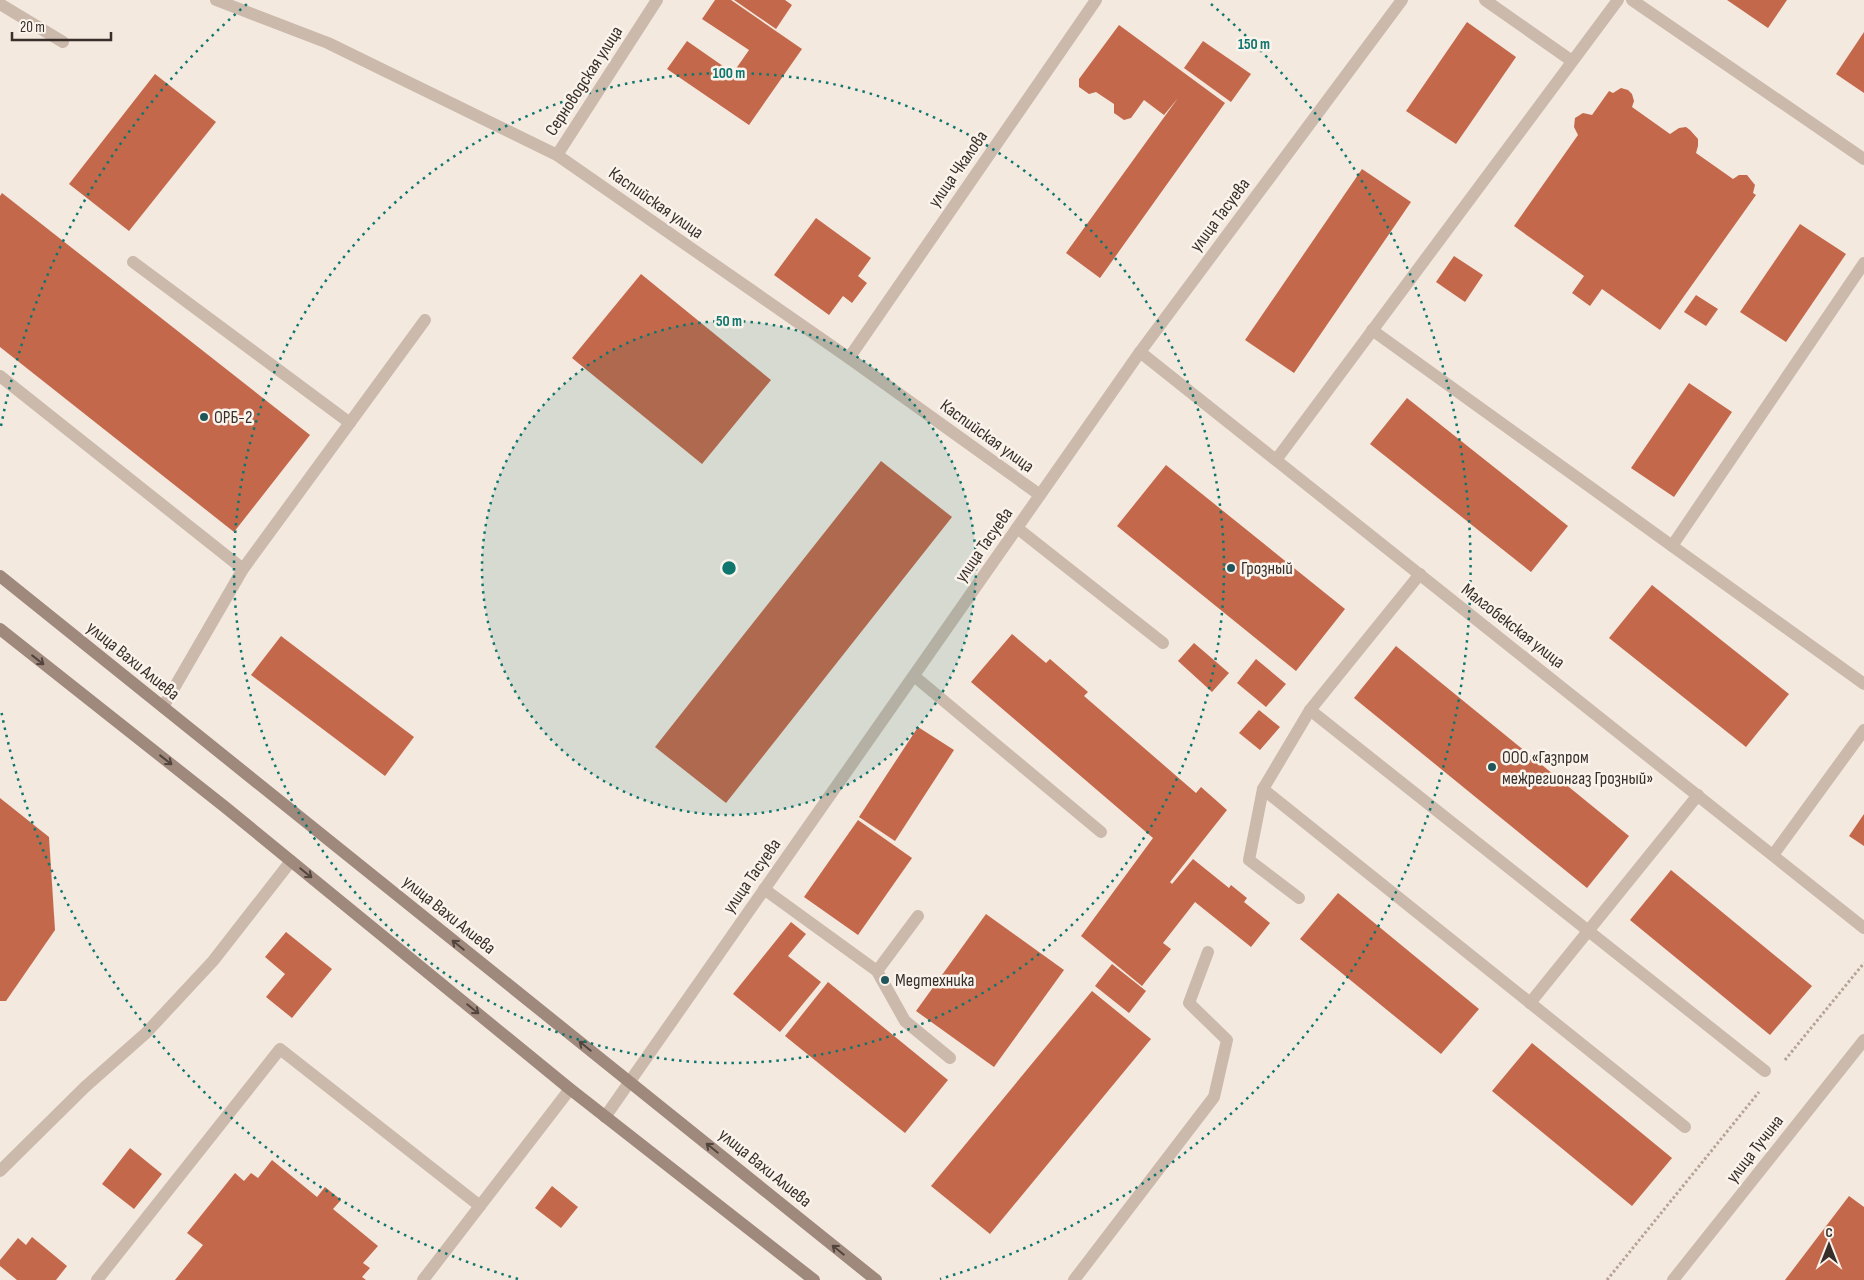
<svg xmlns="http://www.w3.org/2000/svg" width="1864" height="1280" viewBox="0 0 1864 1280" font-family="'Sofia Sans Condensed',sans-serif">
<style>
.building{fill:#c4684b}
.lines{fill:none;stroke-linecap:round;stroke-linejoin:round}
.path{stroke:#b7a395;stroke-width:3;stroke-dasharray:2.5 2.5;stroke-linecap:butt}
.service{stroke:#cbb9ab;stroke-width:12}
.minor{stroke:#cbb9ab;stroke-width:12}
.tertiary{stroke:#cbb9ab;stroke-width:12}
.secondary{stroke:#9f887c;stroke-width:12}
.oneway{stroke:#52453e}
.ring{fill:none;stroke:#0f766e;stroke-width:2.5;stroke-dasharray:2.5 5}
.poi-dot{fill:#20565a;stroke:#faf3ec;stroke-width:2}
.labels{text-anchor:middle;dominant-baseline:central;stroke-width:5;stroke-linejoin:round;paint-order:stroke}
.street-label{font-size:18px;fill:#392f2a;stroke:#faf3ec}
.poi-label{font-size:18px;fill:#392f2a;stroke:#faf3ec;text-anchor:start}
.centre{fill:#0f766e;stroke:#faf3ec;stroke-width:2.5}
.ring-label{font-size:15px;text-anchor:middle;font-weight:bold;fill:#0f766e;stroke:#faf3ec;stroke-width:5;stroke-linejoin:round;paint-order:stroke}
</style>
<rect width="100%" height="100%" fill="#f3e9df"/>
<g class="building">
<polygon points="715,0 731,0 802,49 749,125 667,69 687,41 733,73 749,50 702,19"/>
<polygon points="734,0 785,0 792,5 776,29"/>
<polygon points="1727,0 1787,0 1768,28"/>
<polygon points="1467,22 1516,57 1456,144 1406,111"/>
<polygon points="1119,25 1225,103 1100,278 1066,253 1178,98 1164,115 1144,100 1131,118 1124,120 1114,113 1114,104 1096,92 1089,94 1079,87 1079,79"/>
<polygon points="1864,32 1864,93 1836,74"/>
<polygon points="1203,41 1251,74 1231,102 1184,68"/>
<polygon points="155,74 216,122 129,231 69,184"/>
<polygon points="1621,88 1628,90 1632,94 1634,101 1632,107 1670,134 1679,128 1686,127 1690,130 1698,139 1698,146 1696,153 1733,179 1739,175 1747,175 1755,185 1753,193 1756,195 1660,330 1602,289 1590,306 1572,293 1584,276 1514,226 1578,135 1574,127 1575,118 1583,113 1592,115 1609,91 1613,93"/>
<polygon points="1362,169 1411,202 1294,373 1245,340"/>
<polygon points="2,193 310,435 234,532 0,347 0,196"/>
<polygon points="816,218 871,258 858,276 867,283 852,303 843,296 829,315 774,275"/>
<polygon points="1800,224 1846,254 1786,342 1740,312"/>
<polygon points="1454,256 1483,275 1465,302 1436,282"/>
<polygon points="641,274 771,380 702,464 572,358"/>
<polygon points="1696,295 1718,309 1706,326 1684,312"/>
<polygon points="1689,383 1732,412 1674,497 1631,468"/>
<polygon points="1407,398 1568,526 1531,572 1370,444"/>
<polygon points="881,461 952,517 726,803 655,747"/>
<polygon points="1166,465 1345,609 1296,671 1117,526"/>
<polygon points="1652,585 1789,694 1746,747 1609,638"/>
<polygon points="1012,634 1046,663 1050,659 1088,692 1084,696 1196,793 1201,787 1227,810 1170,882 1172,884 1193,859 1229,888 1231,885 1247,898 1244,902 1270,923 1251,947 1195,902 1163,943 1171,949 1142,986 1081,936 1153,838 971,682"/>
<polygon points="281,636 414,737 385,776 251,675"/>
<polygon points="1194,643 1229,673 1212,692 1178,661"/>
<polygon points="1396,646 1629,836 1587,888 1354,698"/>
<polygon points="1256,659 1286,684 1266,707 1237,683"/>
<polygon points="1259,710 1280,727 1260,750 1239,733"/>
<polygon points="918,727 954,750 895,841 859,817"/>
<polygon points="0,798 49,837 55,930 6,1001 0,1001"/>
<polygon points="1864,814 1864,846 1849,836"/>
<polygon points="858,820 912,858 858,935 804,897"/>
<polygon points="1671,870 1812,986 1770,1035 1630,920"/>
<polygon points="1338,893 1479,1009 1441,1054 1300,939"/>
<polygon points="986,914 1064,970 994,1067 916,1011"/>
<polygon points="791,922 806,934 788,956 821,982 780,1032 733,994"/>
<polygon points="286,932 332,969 292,1018 266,997 285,974 265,957"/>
<polygon points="1112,964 1146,991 1129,1013 1095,986"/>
<polygon points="828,982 948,1080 905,1133 785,1036"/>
<polygon points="1092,991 1151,1039 990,1234 931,1186"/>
<polygon points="1532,1043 1672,1158 1632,1206 1492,1091"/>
<polygon points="130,1148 162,1174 134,1209 102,1184"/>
<polygon points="272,1160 317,1197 325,1187 341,1200 333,1209 378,1246 363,1263 370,1268 362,1277 366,1280 175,1280 203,1245 187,1233 235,1173 244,1181 251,1173 258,1178"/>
<polygon points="552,1186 578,1207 561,1228 535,1208"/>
<polygon points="1849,1196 1864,1207 1864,1280 1785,1280"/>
<polygon points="32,1237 67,1266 56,1280 17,1280 0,1266 0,1260 18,1238 26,1245"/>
</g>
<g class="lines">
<g class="path">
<polyline points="1785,1060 1864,963"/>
<polyline points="1607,1280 1759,1092"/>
</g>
<g class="service">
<polyline points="1485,0 1572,61"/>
<polyline points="1632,0 1864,159"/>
<polyline points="0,4 63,42"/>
<polyline points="133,262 350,423"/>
<polyline points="1372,330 1864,684"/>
<polyline points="0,376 243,569"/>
<polyline points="1276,460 1618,0"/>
<polyline points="1017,528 1163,643"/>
<polyline points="1672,546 1864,263"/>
<polyline points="1420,574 1310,710 1765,1071"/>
<polyline points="914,676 1101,832"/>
<polyline points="163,707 243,569 425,320"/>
<polyline points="1263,789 1685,1127"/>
<polyline points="1773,855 1864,730"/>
<polyline points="764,889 877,971 905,1021 950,1058"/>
<polyline points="1299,898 1249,860 1263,789 1310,710"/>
<polyline points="877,971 918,916"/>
<polyline points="1530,1003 1698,795"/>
<polyline points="0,1171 85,1087 146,1033 213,961 291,861"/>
<polyline points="97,1280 280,1049 480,1206"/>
<polyline points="423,1280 570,1089"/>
<polyline points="1074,1280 1214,1097 1227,1040 1189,1003 1208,952"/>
</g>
<g class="minor">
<polyline points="216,0 328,43 557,155 849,358 1040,495"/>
<polyline points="557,155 657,0"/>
<polyline points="1140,352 1864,928"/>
<polyline points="849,358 1096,0"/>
<polyline points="605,1117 1140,352 1402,0"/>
</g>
<polyline class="tertiary" points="1673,1280 1864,1040"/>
<g class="secondary">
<polyline points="0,576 876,1280"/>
<polyline points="0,629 225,807 570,1089 814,1280"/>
</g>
</g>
<defs><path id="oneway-shaft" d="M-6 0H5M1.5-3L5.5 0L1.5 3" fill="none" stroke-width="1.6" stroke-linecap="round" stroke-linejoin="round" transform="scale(1.25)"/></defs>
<g class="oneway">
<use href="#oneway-shaft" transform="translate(38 660) rotate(38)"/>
<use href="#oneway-shaft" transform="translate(166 760) rotate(38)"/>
<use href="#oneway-shaft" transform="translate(306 873) rotate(39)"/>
<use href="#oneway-shaft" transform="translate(458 945) rotate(-141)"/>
<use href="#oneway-shaft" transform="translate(473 1009) rotate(39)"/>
<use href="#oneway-shaft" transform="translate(585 1046) rotate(-141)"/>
<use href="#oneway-shaft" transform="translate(712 1148) rotate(-141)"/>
<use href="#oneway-shaft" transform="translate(838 1250) rotate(-141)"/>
</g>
<circle cx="729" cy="568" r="247" fill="#0f766e" fill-opacity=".12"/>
<g class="ring">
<circle cx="729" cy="568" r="247"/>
<circle cx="729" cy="568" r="495"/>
<path d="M518 1279A742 742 0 0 1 1 710M1 426A742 742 0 0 1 247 4M1211 4A742 742 0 0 1 940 1279"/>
</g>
<g class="poi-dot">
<circle cx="204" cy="417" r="5"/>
<circle cx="1231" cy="568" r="5"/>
<circle cx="1492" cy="767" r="5"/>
<circle cx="885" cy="980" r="5"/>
</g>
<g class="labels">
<g class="street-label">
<text transform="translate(584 81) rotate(-57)">Серноводская улица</text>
<text transform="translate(958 169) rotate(-55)">улица Чкалова</text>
<text transform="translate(656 203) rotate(35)">Каспийская улица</text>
<text transform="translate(1220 215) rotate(-53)">улица Тасуева</text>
<text transform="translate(987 436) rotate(36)">Каспийская улица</text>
<text transform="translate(984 545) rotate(-55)">улица Тасуева</text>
<text transform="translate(1513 626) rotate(38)">Малгобекская улица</text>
<text transform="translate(133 661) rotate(39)">улица Вахи Алиева</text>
<text transform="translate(752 876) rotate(-55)">улица Тасуева</text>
<text transform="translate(449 915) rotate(39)">улица Вахи Алиева</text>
<text transform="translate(1755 1149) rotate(-52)">улица Тучина</text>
<text transform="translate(765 1168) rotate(39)">улица Вахи Алиева</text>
</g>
<g class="poi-label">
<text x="214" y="417">ОРБ-2</text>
<text x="1241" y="568">Грозный</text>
<text x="1502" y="757">ООО «Газпром<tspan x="1502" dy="21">межрегионгаз Грозный»</tspan></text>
<text x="895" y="980">Медтехника</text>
</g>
</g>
<circle cx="729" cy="568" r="8" class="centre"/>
<g class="ring-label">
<text x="1254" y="49">150 m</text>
<text x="729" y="78">100 m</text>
<text x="729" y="326">50 m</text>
</g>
<g transform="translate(1829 1245)" stroke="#faf3ec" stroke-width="4" paint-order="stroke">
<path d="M0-4L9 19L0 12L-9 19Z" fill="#392f2a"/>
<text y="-8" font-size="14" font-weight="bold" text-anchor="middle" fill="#392f2a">С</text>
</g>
<path d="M12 32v8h99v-8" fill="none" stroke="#392f2a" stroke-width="2.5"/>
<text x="20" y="32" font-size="15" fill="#392f2a" stroke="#faf3ec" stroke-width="4" paint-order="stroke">20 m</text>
</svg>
